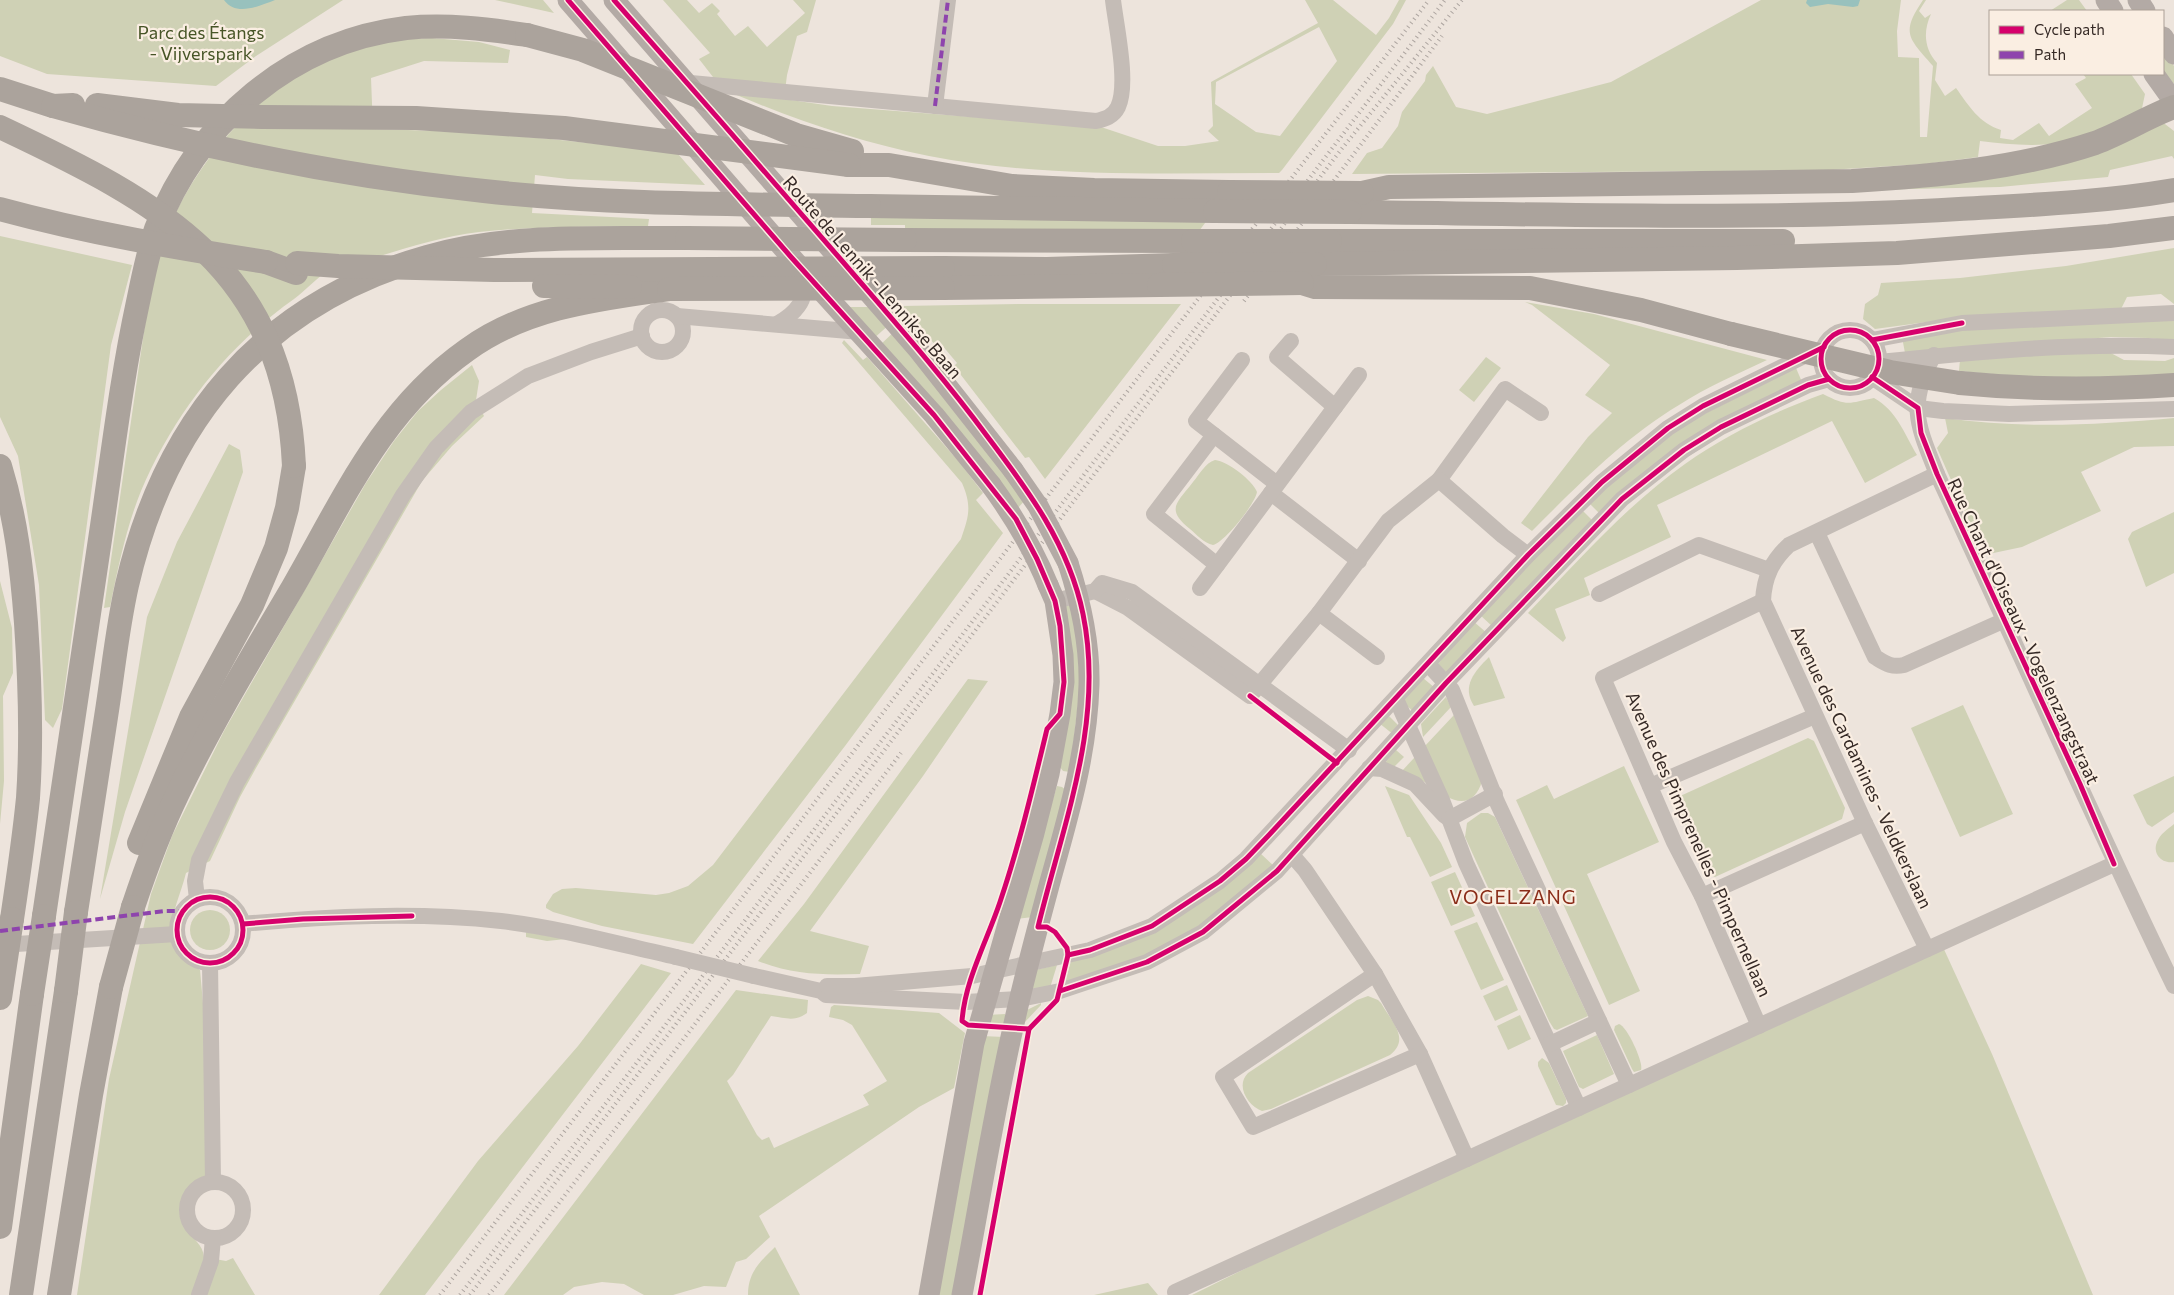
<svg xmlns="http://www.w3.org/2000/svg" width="2174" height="1295" viewBox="0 0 2174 1295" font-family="Commissioner,sans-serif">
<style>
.green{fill:#cfd1b5;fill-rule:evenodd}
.water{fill:#98c1bd}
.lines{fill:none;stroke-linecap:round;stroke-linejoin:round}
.minor{stroke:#c4bcb6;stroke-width:16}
.major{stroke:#b3aaa5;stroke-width:21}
.highway{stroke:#aba39c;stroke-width:24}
.rail{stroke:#ada5a0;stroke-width:4;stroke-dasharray:1 4;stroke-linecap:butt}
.minor-bridge{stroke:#c4bcb6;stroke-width:16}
.major-bridge{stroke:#b3aaa5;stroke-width:21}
.highway-bridge{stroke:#aba39c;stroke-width:24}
.quiet{stroke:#8e44ad;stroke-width:4;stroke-dasharray:8 4;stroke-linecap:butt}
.cycleway-casing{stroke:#faeee2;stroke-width:8}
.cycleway{stroke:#d6006c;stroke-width:5}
.labels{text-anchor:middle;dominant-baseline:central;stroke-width:4.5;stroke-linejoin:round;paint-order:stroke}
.park-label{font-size:18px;fill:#475527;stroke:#faeee2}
.street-label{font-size:18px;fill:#352925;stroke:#faeee2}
.neighbourhood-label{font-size:19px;letter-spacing:1px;fill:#8a2c18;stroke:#faeee2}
</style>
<rect width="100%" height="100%" fill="#ede4dc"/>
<g class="green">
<polygon points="0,0 343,0 256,56 216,86 47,74 0,56"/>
<polygon points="495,0 543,0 554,13"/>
<path d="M663,0H687L699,13L712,3L720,11L717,14L735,36L748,26L767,47L805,13L793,0H816L807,32L797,36L787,75L784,99L832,106L1101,127L1158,146H1185L1219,141L1208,131L1213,126L1211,82L1318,23L1305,0H1333L1376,35L1389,18L1399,0H1406L1393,24L1282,170L1279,173C1163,173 1044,178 929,156C853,141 778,114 707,82L713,77L699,59L710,53ZM1319,27L1337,61L1280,136L1256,132L1215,104L1216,82Z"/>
<path d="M1761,0H1901L1897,31L1898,57L1919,58L1920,137H1927L1933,66C1909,38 1900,34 1923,0H1926L1919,11L1925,18L1931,14C1923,31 1924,49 1937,63L1935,80L1945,96L1956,88C1969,106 1979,123 2001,130L2000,138L2013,140L2039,123L2049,136L2092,108L2075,84L2086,78L2083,74H2131L2145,94L2141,113C2115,124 2086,138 2058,143C2032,147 2006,144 1980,141L1978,157L1925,164L1828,170L1352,174L1367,153L1382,148L1398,126L1402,112L1425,81L1426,75L1433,66L1456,107L1487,114L1611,82Z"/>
<polygon points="2067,0 2079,0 2087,11 2050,11"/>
<path d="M432,38L479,42L510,50L508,63L424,61L371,78L373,129C476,131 576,140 678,154L705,185L568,179L535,175L532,213L649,219L648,226C592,227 535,226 479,232C445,236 413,246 380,256C364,260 345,263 329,271C318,276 305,291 294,299C226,347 174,414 141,491C126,528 118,568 110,607L104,608L152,276C155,264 157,250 162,239C165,229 171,220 176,212C218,129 290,61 383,42C399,38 416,39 432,38Z"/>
<polygon points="2163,49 2174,66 2174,84 2163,72"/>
<polygon points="2161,121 2174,131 2174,159 2172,156 2110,170 2108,177 2000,187 1823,191 1878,184"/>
<polygon points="871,215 1208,219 1199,231 905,229 905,225 871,225"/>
<polygon points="0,236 132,265 111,345 62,709 53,728 45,720 39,585 18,456 0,417"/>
<polygon points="2174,248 2174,304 2161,294 2127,297 2121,309 1971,316 1875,329 1863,319 1865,304 1878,295 1881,283 1960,278 2066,266"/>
<path d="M1525,302L1594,314L1767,360C1737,374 1707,387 1679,405C1624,438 1577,486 1532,531L1521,523L1588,437L1612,413L1585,395L1610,365L1532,305Z"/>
<polygon points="1022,304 1181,304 1045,479 1029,457 1025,458 954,366 957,363 941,344 937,347 901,306"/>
<polygon points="844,307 873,307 890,324 873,339"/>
<polygon points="2174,319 2174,341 2149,338 2111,337 1905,353 1902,337 1944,331"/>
<polygon points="896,330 1028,497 1016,510 879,346"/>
<path d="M844,340L863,360L867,357L960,463L983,493L976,500L1003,533L845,746L693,944L602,926L553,912L546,908V905L553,894L562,889L576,888L656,895L669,893L688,886L713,865L961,539C969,516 972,506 962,483L842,343Z"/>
<path d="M2107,351L2124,360L2165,361L2174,358V378C2103,381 2030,378 1959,371L1960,359Z"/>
<polygon points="1486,357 1501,368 1474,402 1459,390"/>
<path d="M472,365L479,381L476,400L484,416L452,446L422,481L256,768L240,797L210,861L186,873C175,915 154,941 200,970L204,1014L208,1176C190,1189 175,1205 186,1228C192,1239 203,1244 204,1257L226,1261L233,1258L255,1295H77L109,1079L151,894L172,836L224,731L366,483L394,441L418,411L441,390Z"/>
<polygon points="1796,368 1802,382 1600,514 1587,501 1674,429"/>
<path d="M1823,394C1848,407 1849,403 1874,398C1897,411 1904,433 1917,455L1865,483L1832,421L1657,505L1671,537L1584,578L1590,595L1555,609L1566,638L1563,642L1528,613C1578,561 1626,506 1685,464C1727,434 1774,412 1823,394Z"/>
<path d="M1945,418C2021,429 2097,425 2174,418V446L2134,447L2081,472L2101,511L2022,547L1984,555L1937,448L1948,433Z"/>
<polygon points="229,444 240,450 243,472 125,812 100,899 147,617 177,542"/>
<path d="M1215,460C1228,461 1253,481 1257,492C1255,504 1225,542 1213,545C1204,543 1197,535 1190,529C1165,509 1177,503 1193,482C1200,474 1205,463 1215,460Z"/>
<polygon points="1580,508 1593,521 1493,627 1479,614"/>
<polygon points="2174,512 2174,573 2146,587 2128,539 2132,532"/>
<polygon points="0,581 12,628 13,673 3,696 4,781 0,824"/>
<polygon points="1069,605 1074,606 1083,661 1070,772 1063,771 1060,767 1064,607"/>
<polygon points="1473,621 1488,634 1447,673 1438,664"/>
<path d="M1489,657L1505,698L1474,706C1461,686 1475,671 1489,657Z"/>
<polygon points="1423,678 1435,688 1413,711 1401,701"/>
<path d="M968,679L988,681L923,776L810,931L869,946L860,974C823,975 793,975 758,961L804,904Z"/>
<polygon points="1446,697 1451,707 1423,737 1421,724"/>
<polygon points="1963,705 2013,814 1960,837 1911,728"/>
<path d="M1454,715L1482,781C1477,799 1464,807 1446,796L1424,747Z"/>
<polygon points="1389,716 1399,726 1394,735 1379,723"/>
<polygon points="1808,738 1814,741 1845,808 1842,819 1715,877 1707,873 1677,808 1676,802 1678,797"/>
<polygon points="1396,750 1404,757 1393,768 1384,764"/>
<polygon points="1415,757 1427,783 1401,772"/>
<polygon points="1624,766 1659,842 1587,874 1640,991 1609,1005 1516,800 1547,785 1554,799"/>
<polygon points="2174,776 2174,812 2152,827 2147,824 2133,795"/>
<polygon points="1057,786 1062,787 1067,791 1033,917 1016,919"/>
<polygon points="1385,786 1409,795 1441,843 1452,867 1430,877 1410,837 1407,837"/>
<polygon points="1481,813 1488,813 1495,817 1588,1016 1557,1030 1554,1029 1549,1021 1465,837 1467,823"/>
<path d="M2174,824V862C2162,864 2152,854 2157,842C2160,834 2168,829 2174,824Z"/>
<polygon points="1259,852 1275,867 1225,910 1150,955 1064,985 1071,961 1108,950"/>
<polygon points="1455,872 1475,916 1451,926 1431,882"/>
<circle cx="210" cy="930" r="20"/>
<polygon points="1477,922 1504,980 1481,990 1454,931"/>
<polygon points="526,932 566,939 547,941 526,937"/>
<polygon points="1942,945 1992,1054 2093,1295 1192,1295 1307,1238"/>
<polygon points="641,964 671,973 425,1295 379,1295 478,1161 578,1046"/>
<polygon points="1057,965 1050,988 1031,990 1035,970"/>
<polygon points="1507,985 1518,1010 1495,1021 1483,996"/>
<path d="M736,990L808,1000L807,1013C795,1022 786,1018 771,1016L733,1075L727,1081L757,1135L762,1140L769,1137L774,1148L869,1105L863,1095L887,1081L852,1025L843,1020L829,1017L831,1007L834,1005L939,1013L965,1033L954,1088L919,1107L759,1216L770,1237L746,1259L736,1262L726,1287L704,1286L673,1295H644L624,1284L602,1282L574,1287L563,1295H504Z"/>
<path d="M1368,996L1378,1000L1381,1003C1391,1021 1411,1039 1390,1055L1271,1109L1262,1111C1248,1106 1235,1086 1248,1073L1357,1000Z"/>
<polygon points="1041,1003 1041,1005 1024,1023 1027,1010"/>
<polygon points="1005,1014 1008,1024 984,1023 987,1015"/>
<polygon points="1520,1015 1531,1039 1508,1050 1497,1026"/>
<path d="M1619,1024C1627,1026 1644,1063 1641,1070L1634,1072L1632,1069L1614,1030L1615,1026Z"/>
<polygon points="1597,1035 1614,1074 1583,1089 1579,1087 1563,1051"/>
<polygon points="982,1036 1004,1037 956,1295 934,1295"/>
<polygon points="1542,1058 1549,1063 1566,1099 1566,1103 1563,1106 1556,1105 1538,1066 1538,1062"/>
<path d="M775,1247L800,1295H748C748,1272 760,1262 775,1247Z"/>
<polygon points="1148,1283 1158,1295 1094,1295"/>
</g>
<g class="water">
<path d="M224,0H275C259,6 236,17 224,0Z"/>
<polygon points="1807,0 1860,0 1858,6 1853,7 1828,4 1810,7 1806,3"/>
</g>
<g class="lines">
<g class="minor">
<path d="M680,82L1096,121C1105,119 1113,117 1118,107C1129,84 1116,26 1113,0"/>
<polyline points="935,106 948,0"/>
<circle cx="662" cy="331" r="21"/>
<polyline points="677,316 860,332"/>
<path d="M777,324C793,315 809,300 802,281"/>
<circle cx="1850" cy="359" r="29"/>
<polyline points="1872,340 1962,323 2174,313"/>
<polyline points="1291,341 1277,357 1335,407"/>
<path d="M1934,355C1907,405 1917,424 1937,474C2016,644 2092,817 2174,986"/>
<polyline points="1242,360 1196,421 1277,484"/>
<path d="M1879,362C1977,352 2075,342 2174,347"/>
<polyline points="1872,377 1918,408 1943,411 2009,414 2174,409"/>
<polyline points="1214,435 1154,514 1217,565"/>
<polyline points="1439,480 1505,389 1541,413"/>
<polyline points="1271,493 1359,561"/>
<path d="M1817,533L1875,657C1885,663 1891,668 1904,665L2005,620"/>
<polyline points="1200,588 1359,375"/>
<polyline points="1095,591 1128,608 1250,696 1319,613 1388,521 1439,480 1503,536 1528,555"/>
<polyline points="1599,594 1699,545 1769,570"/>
<polyline points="1055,601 1095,591 1102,583 1132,592 1349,750"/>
<polyline points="1319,613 1377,657"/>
<polyline points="1428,664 1452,690 1497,802 1629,1085"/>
<polyline points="1396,699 1442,800 1466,863 1579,1108"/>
<polyline points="1369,768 1382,769 1415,784 1445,816"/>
<polyline points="1650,786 1815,716"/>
<polyline points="1449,819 1495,794"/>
<polyline points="1292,855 1305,870 1375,974 1420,1054 1467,1159"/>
<polyline points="1702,896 1865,823"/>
<circle cx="210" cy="930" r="33"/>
<polyline points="197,899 195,881 199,860 237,782 403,495 436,448 471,412 528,376 591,352 642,336"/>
<path d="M243,924C329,916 415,912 501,921C560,928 618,944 676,957"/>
<polyline points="0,945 177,934"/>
<path d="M1927,949L1865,823L1763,601C1764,577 1772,561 1789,545L1937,474"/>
<polyline points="210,963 213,1182"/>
<polyline points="1375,974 1223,1077 1253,1127 1420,1054"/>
<polyline points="754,976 821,991 826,995 966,1002 1020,999 1060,991 1147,962 1203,932 1277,871 1446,683 1622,499 1684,450 1721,427 1808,385 1829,379"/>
<polyline points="827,986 855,986 972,976 1090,950 1152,926 1220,881 1246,859 1528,555 1602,482 1668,428 1703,406 1812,352"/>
<polyline points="1759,1026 1702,896 1674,842 1603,678 1763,601"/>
<polyline points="1550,1044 1599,1021"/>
<circle cx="215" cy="1210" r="28"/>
<polyline points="1175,1292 2114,864"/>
<polyline points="199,1295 211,1261 213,1238"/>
</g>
<g class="major">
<polyline points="568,0 791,257 934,415 991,485"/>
<polyline points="614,0 917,348 1013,470"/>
<polyline points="2106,0 2113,11"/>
<polyline points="2138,0 2145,11"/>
<polyline points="2163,37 2174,54"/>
<polyline points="2154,74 2174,102"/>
<polyline points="929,1295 974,1043 1034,833 1049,774 1060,714 1064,682 1063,655 1055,601 1048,585"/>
<path d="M962,1295C979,1206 993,1116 1013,1028C1024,977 1038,927 1051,878C1069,814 1087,752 1089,685C1090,643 1081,603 1068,563"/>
</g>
<g class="highway">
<polyline points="0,89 53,106 73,105"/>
<polyline points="849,165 889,165 1012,186 1094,190 1229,192"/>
<path d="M1362,193L1389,187L1852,181C1933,176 2017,169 2095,143C2122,133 2147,117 2174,107"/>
<polyline points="869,206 1215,211"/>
<path d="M1350,212C1553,214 1756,221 1959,209C2031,205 2104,202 2174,190"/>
<polyline points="905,240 1193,241"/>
<polyline points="1330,241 1783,241"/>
<polyline points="266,262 296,273"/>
<polyline points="1315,264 1737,258 1897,253 2109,236 2174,228"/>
<polyline points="943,268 1047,269 1174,265"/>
<polyline points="1302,283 1315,287 1530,288 1641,310 1731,334"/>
<polyline points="943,288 1159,285"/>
<path d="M1960,383C2032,390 2102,390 2174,385"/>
<path d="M0,466C16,518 22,569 26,623C30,681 32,740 28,798C24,839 18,879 12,919"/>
<polyline points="139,843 191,717 252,605 276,548 287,508 294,466"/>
<path d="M133,907C146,868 160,830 178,793C212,722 253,655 293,587C343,500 382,410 467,350C526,307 599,299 669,289"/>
<path d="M76,912C86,847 96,782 106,717C113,673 117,629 127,585C165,421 261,304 427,257C508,233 603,239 687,238"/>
<path d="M44,916C63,786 83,656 102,526C113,451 122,376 138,302C143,278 148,252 156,229C198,122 291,42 406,28C447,24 487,29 527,35"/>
<polyline points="0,1227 32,994"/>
<polyline points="21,1295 66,991"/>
<polyline points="59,1295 91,1095 111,987"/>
</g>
<g class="rail">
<polyline points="1244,301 1442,36"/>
<polyline points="440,1295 1168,338 1429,0"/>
<polyline points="460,1295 1445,0"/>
<polyline points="470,1295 1340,151 1462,0"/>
<polyline points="489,1295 901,753"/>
</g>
<polyline class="minor-bridge" points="676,957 754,976"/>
<g class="major-bridge">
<polyline points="1013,470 1038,506 1068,563"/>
<path d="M991,485C1015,518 1033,548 1048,585"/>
</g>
<g class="highway-bridge">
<polyline points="527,35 583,50 796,135 852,151"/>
<polyline points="97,105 178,115 262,117 416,118 564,128 849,165"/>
<path d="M53,106C194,146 337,176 484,191C611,205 741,204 869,206"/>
<path d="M0,127C161,203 285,267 294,466"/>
<polyline points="1229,192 1362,193"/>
<path d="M0,209C88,233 177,248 266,262"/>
<polyline points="1215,211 1350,212"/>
<polyline points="687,238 905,240"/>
<polyline points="1193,241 1330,241"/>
<polyline points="297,263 338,266 494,270 943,268"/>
<polyline points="1174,265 1315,264"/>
<polyline points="1159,285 1302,283"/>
<polyline points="544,286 630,287"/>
<polyline points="669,289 943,288"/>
<polyline points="1731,334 1890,372 1960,383"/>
<polyline points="111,987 133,907"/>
<polyline points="66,991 76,912"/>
<polyline points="32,994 44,916"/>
<polyline points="0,998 12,919"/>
</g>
<g class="quiet">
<polyline points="935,106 948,0"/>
<polyline points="0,931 165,911 182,911"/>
</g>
<defs>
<g id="cycleway">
<path d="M568,0L791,257L934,415L1016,519L1037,559L1055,601L1060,626L1064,682L1060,714L1047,729C1033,787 1019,846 1000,902C987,941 965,980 962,1021L968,1025L1029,1029"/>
<path d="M614,0C691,87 767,174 843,262C892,319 942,375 987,436C1028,490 1069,545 1083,614C1105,721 1063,824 1038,927H1047L1055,932L1067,948L1068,955L1057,1000L1029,1029L980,1295"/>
<circle cx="1850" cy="359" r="29"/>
<polyline points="1872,340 1962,323"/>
<polyline points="1872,377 1918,408 1921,433 1937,474 2080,784 2114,864"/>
<polyline points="1250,696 1337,763"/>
<circle cx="210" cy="930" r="33"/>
<polyline points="243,924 303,919 412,916"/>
<polyline points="1068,955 1090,950 1152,926 1220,881 1246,859 1269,835 1528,555 1602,482 1668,428 1703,406 1824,347"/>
<polyline points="1060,991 1147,962 1203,932 1277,871 1446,683 1622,499 1684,450 1721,427 1808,385 1829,379"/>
</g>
</defs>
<use href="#cycleway" class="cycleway-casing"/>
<use href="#cycleway" class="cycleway"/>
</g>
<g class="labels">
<g class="park-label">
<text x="201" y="32">Parc des Étangs<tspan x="201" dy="21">- Vijverspark</tspan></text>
</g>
<g class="street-label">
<text transform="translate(873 277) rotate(49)">Route de Lennik - Lennikse Baan</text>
<text transform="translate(2024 631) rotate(65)">Rue Chant d'Oiseaux - Vogelenzangstraat</text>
<text transform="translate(1862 767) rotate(65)">Avenue des Cardamines - Veldkerslaan</text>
<text transform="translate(1699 844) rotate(66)">Avenue des Pimprenelles - Pimpernellaan</text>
</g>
<g class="neighbourhood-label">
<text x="1513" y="896">VOGELZANG</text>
</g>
</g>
<rect x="1989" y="10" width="175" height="65" fill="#faeee2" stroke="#ab9f96"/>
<rect x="1999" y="26" width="25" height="8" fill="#d6006c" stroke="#ab9f96"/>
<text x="2034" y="35" font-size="15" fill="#352925">Cycle path</text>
<rect x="1999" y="51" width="25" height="8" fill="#8e44ad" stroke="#ab9f96"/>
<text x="2034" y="60" font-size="15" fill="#352925">Path</text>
</svg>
